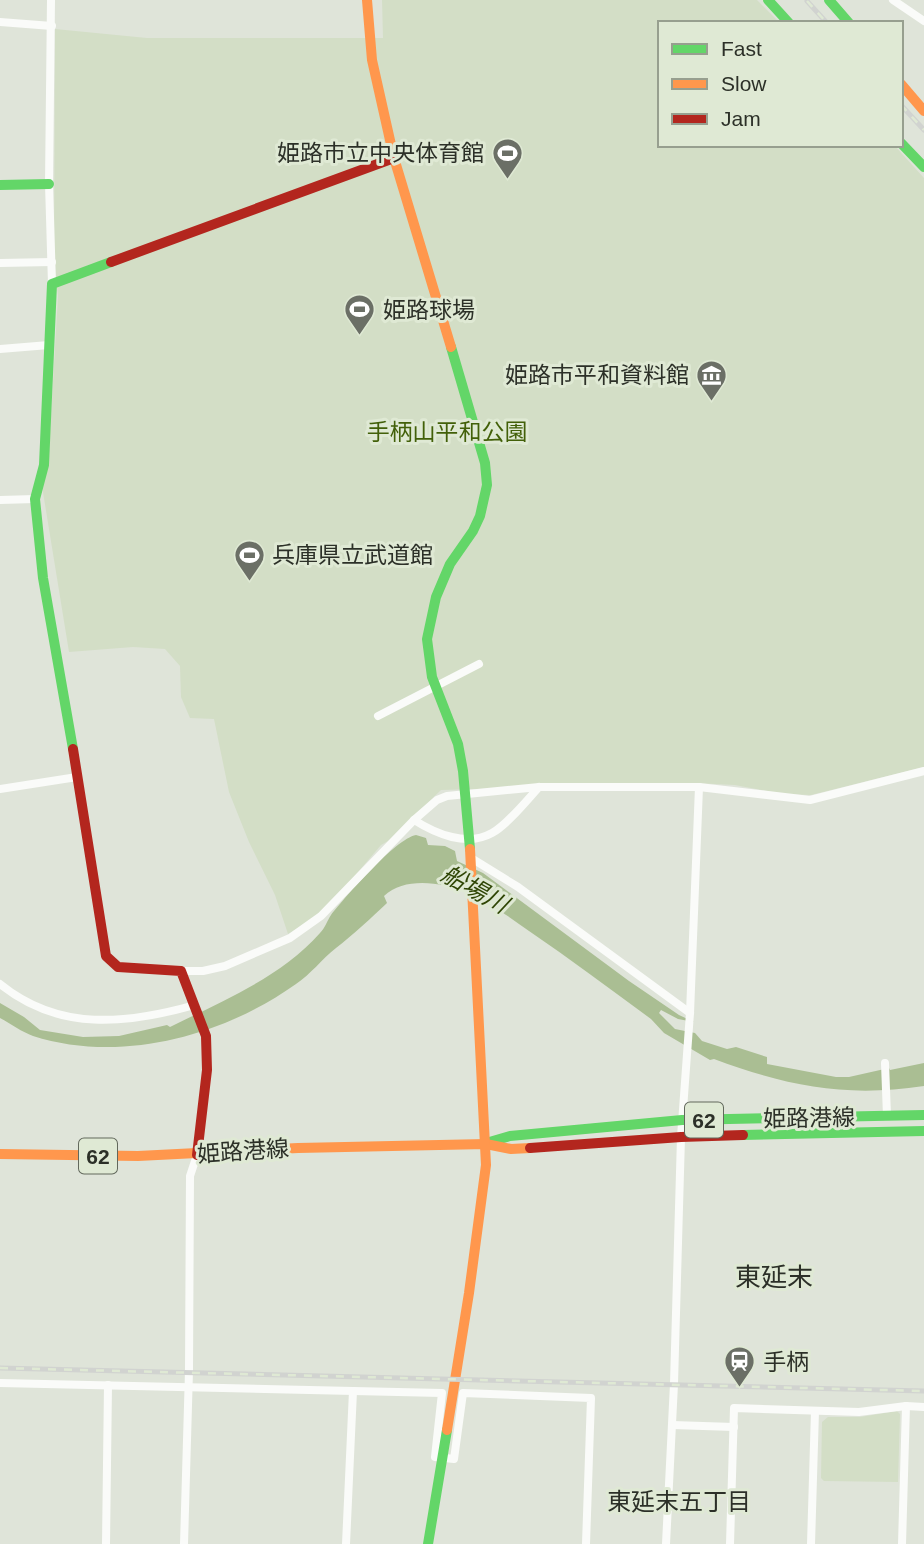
<svg xmlns="http://www.w3.org/2000/svg" width="924" height="1544" viewBox="0 0 924 1544" font-family="Arial,'Noto Sans JP',sans-serif">
<style>
.green{fill:#d3dec6}
.water{fill:#aabe93}
.lines{fill:none;stroke-linecap:round;stroke-linejoin:round}
.street{stroke:#fafbf9;stroke-width:8}
.fast{stroke:#63d668;stroke-width:10}
.slow{stroke:#ff974d;stroke-width:10}
.jam{stroke:#b3261e;stroke-width:10}
.rail-casing{stroke:#d1d3d0;stroke-width:5}
.rail{stroke:#dfe9d4;stroke-width:2.5;stroke-dasharray:8;stroke-linecap:butt}
.labels{text-anchor:middle;dominant-baseline:central;stroke-width:6;stroke-linejoin:round;paint-order:stroke}
.shield{fill:#dfe9d4;stroke:#62685c;stroke-width:2}
.shield-label{font-size:21px;font-weight:bold;fill:#2c3028}
.poi-label{font-size:23px;fill:#2c3028;stroke:#dfe9d4;text-anchor:start}
.park-label{font-size:23px;fill:#426009;stroke:#dfe9d4}
.street-label{font-size:23px;fill:#2c3028;stroke:#dfe9d4}
.water-label{font-size:24px;font-style:italic;fill:#2f4605;stroke:#dfe9d4}
.neighbourhood-label{font-size:24px;fill:#2c3028;stroke:#dfe9d4}
.quarter-label{font-size:26px;fill:#2c3028;stroke:#dfe9d4}
</style>
<rect width="100%" height="100%" fill="#dfe4d9"/>
<g class="green">
<polygon points="382,0 757,0 780,23 660,23 660,145 894,145 924,178 924,767 811,795 783,794 735,785 696,783 441,790 388,841 381,845 324,912 288,934 275,895 249,842 229,792 214,719 190,718 181,697 180,666 165,649 133,647 69,652 42,486 48,468 58,296 54,259 55,29 147,38 383,38"/>
<polygon points="897,1411 900,1414 898,1482 824,1481 821,1478 822,1422 828,1417 860,1417"/>
</g>
<path class="water" d="M416,835L426,838L428,845L445,846L455,851L457,861L483,873L629,981L679,1015L694,1022L678,1019L661,1010L659,1013L675,1029L695,1033L702,1041L727,1049L736,1047L767,1057V1064L836,1077H849L889,1068L890,1070L924,1063V1086C845,1098 787,1086 714,1059L710,1060L664,1033L651,1019C610,989 570,959 529,931C509,917 488,901 465,892C441,882 404,877 384,896L387,903C371,918 353,935 336,948C322,959 311,974 296,984C223,1036 121,1064 33,1036C22,1032 11,1024 0,1018V1003L24,1017L40,1030L83,1037L119,1036L167,1025L170,1027C222,1001 280,978 320,933C325,928 327,921 331,915C346,896 395,839 416,835Z"/>
<g class="lines">
<g class="street">
<polyline points="51,0 49,184 52,284"/>
<polyline points="893,0 924,21"/>
<polyline points="0,22 52,26"/>
<polyline points="0,263 52,262"/>
<polyline points="0,349 49,345"/>
<polyline points="0,500 35,499"/>
<polyline points="378,716 479,664"/>
<polyline points="0,789 77,777"/>
<path d="M414,820C436,834 467,847 492,833C507,825 527,800 539,787"/>
<polyline points="471,858 518,887 690,1013"/>
<polyline points="181,971 203,971 225,966 290,938 321,916 414,820 437,800 447,796 539,787 699,787 810,800 924,771"/>
<path d="M0,984C59,1032 127,1024 195,1005"/>
<polyline points="885,1063 887,1116"/>
<polyline points="0,1383 442,1393 435,1457 454,1459 463,1393 591,1398 586,1544"/>
<polyline points="672,1425 734,1427"/>
<polyline points="106,1544 108,1385"/>
<polyline points="184,1544 189,1371 190,1176 197,1155"/>
<polyline points="346,1544 353,1391"/>
<polyline points="666,1544 674,1384 681,1137 690,1013 699,787"/>
<polyline points="730,1544 734,1408 859,1412 906,1406 924,1407"/>
<polyline points="811,1544 815,1411"/>
<polyline points="902,1544 906,1406"/>
</g>
<g class="fast">
<polyline points="768,0 789,23"/>
<polyline points="829,0 849,23"/>
<polyline points="901,143 924,167"/>
<polyline points="0,185 49,184"/>
<polyline points="451,347 485,463 487,485 480,516 473,531 450,564 436,597 427,639 432,677 458,744 463,771 470,849"/>
<polyline points="73,749 43,578 35,499 44,465 52,284 111,262"/>
<polyline points="743,1135 924,1131"/>
<polyline points="486,1143 510,1136 682,1120 924,1115"/>
<polyline points="428,1544 447,1430"/>
</g>
<g class="slow">
<polyline points="367,0 372,60 394,158 451,347"/>
<polyline points="901,84 924,111"/>
<polyline points="0,1154 138,1156 298,1148 486,1144 511,1149 530,1148"/>
<polyline points="447,1430 469,1293 486,1165 470,849"/>
</g>
<g class="jam">
<polyline points="111,262 394,158"/>
<polyline points="73,749 106,956 118,967 181,971 206,1036 207,1070 197,1155"/>
<polyline points="530,1148 681,1137 743,1135"/>
</g>
<defs>
<g id="rail">
<polyline points="807,1 827,23"/>
<polyline points="901,105 924,130"/>
<polyline points="0,1368 924,1391"/>
</g>
</defs>
<use href="#rail" class="rail-casing"/>
<use href="#rail" class="rail"/>
</g>
<defs>
<symbol id="stadium-pin" viewBox="-11 -11 22 30"><path d="M0 17L-7.5 6A9.5 9.5 0 1 1 7.5 6Z" fill="#6b6f66" stroke="#dfe9d4"/><path d="M0-5a6.5 5 0 1 0 0 10a6.5 5 0 1 0 0-10ZM-3.5-1.8h7v3.6h-7Z" fill="#fff"/></symbol>
<symbol id="museum-pin" viewBox="-11 -11 22 30"><path d="M0 17L-7.5 6A9.5 9.5 0 1 1 7.5 6Z" fill="#6b6f66" stroke="#dfe9d4"/><path d="M0-6L6-3V-2H-6V-3ZM-5-1h2V3h-2ZM-1-1h2V3h-2ZM3-1h2V3H3ZM-6 4H6V6H-6Z" fill="#fff"/></symbol>
<symbol id="station-pin" viewBox="-11 -11 22 30"><path d="M0 17L-7.5 6A9.5 9.5 0 1 1 7.5 6Z" fill="#6b6f66" stroke="#dfe9d4"/><path d="M-3-6H3Q5-6 5-4V2Q5 4 3 4L4.5 6H3L1.5 4h-3L-3 6H-4.5L-3 4Q-5 4-5 2V-4Q-5-6-3-6ZM-3.5-4v3h7v-3ZM-3.5 1v1.5H-2V1ZM2 1v1.5H3.5V1Z" fill="#fff"/></symbol>
</defs>
<g fill-rule="evenodd">
<use href="#stadium-pin" x="490" y="136" width="35" height="47"/>
<use href="#stadium-pin" x="342" y="292" width="35" height="47"/>
<use href="#museum-pin" x="694" y="358" width="35" height="47"/>
<use href="#stadium-pin" x="232" y="538" width="35" height="47"/>
<use href="#station-pin" x="722" y="1344" width="35" height="47"/>
</g>
<g class="labels">
<g class="shield">
<rect x="685" y="1102.5" width="38" height="35" rx="5"/>
<rect x="79" y="1138.5" width="38" height="35" rx="5"/>
</g>
<g class="shield-label">
<text x="704" y="1120">62</text>
<text x="98" y="1156">62</text>
</g>
<g class="poi-label">
<text x="484" y="153" text-anchor="end">姫路市立中央体育館</text>
<text x="383" y="310">姫路球場</text>
<text x="689" y="375" text-anchor="end">姫路市平和資料館</text>
<text x="272" y="555">兵庫県立武道館</text>
<text x="763" y="1362">手柄</text>
</g>
<g class="park-label">
<text x="447" y="432">手柄山平和公園</text>
</g>
<g class="street-label">
<text transform="translate(809 1118) rotate(-1)">姫路港線</text>
<text transform="translate(243 1151) rotate(-4)">姫路港線</text>
</g>
<g class="water-label">
<text transform="translate(475 889) rotate(29)">船場川</text>
</g>
<g class="neighbourhood-label">
<text x="679" y="1501">東延末五丁目</text>
</g>
<g class="quarter-label">
<text x="774" y="1277">東延末</text>
</g>
</g>
<rect x="658" y="21" width="245" height="126" fill="#dfe9d4" stroke="#979f8f" stroke-width="2"/>
<rect x="672" y="44" width="35" height="10" fill="#63d668" stroke="#979f8f" stroke-width="2"/>
<text x="721" y="56" font-size="21" fill="#2c3028">Fast</text>
<rect x="672" y="79" width="35" height="10" fill="#ff974d" stroke="#979f8f" stroke-width="2"/>
<text x="721" y="91" font-size="21" fill="#2c3028">Slow</text>
<rect x="672" y="114" width="35" height="10" fill="#b3261e" stroke="#979f8f" stroke-width="2"/>
<text x="721" y="126" font-size="21" fill="#2c3028">Jam</text>
</svg>
